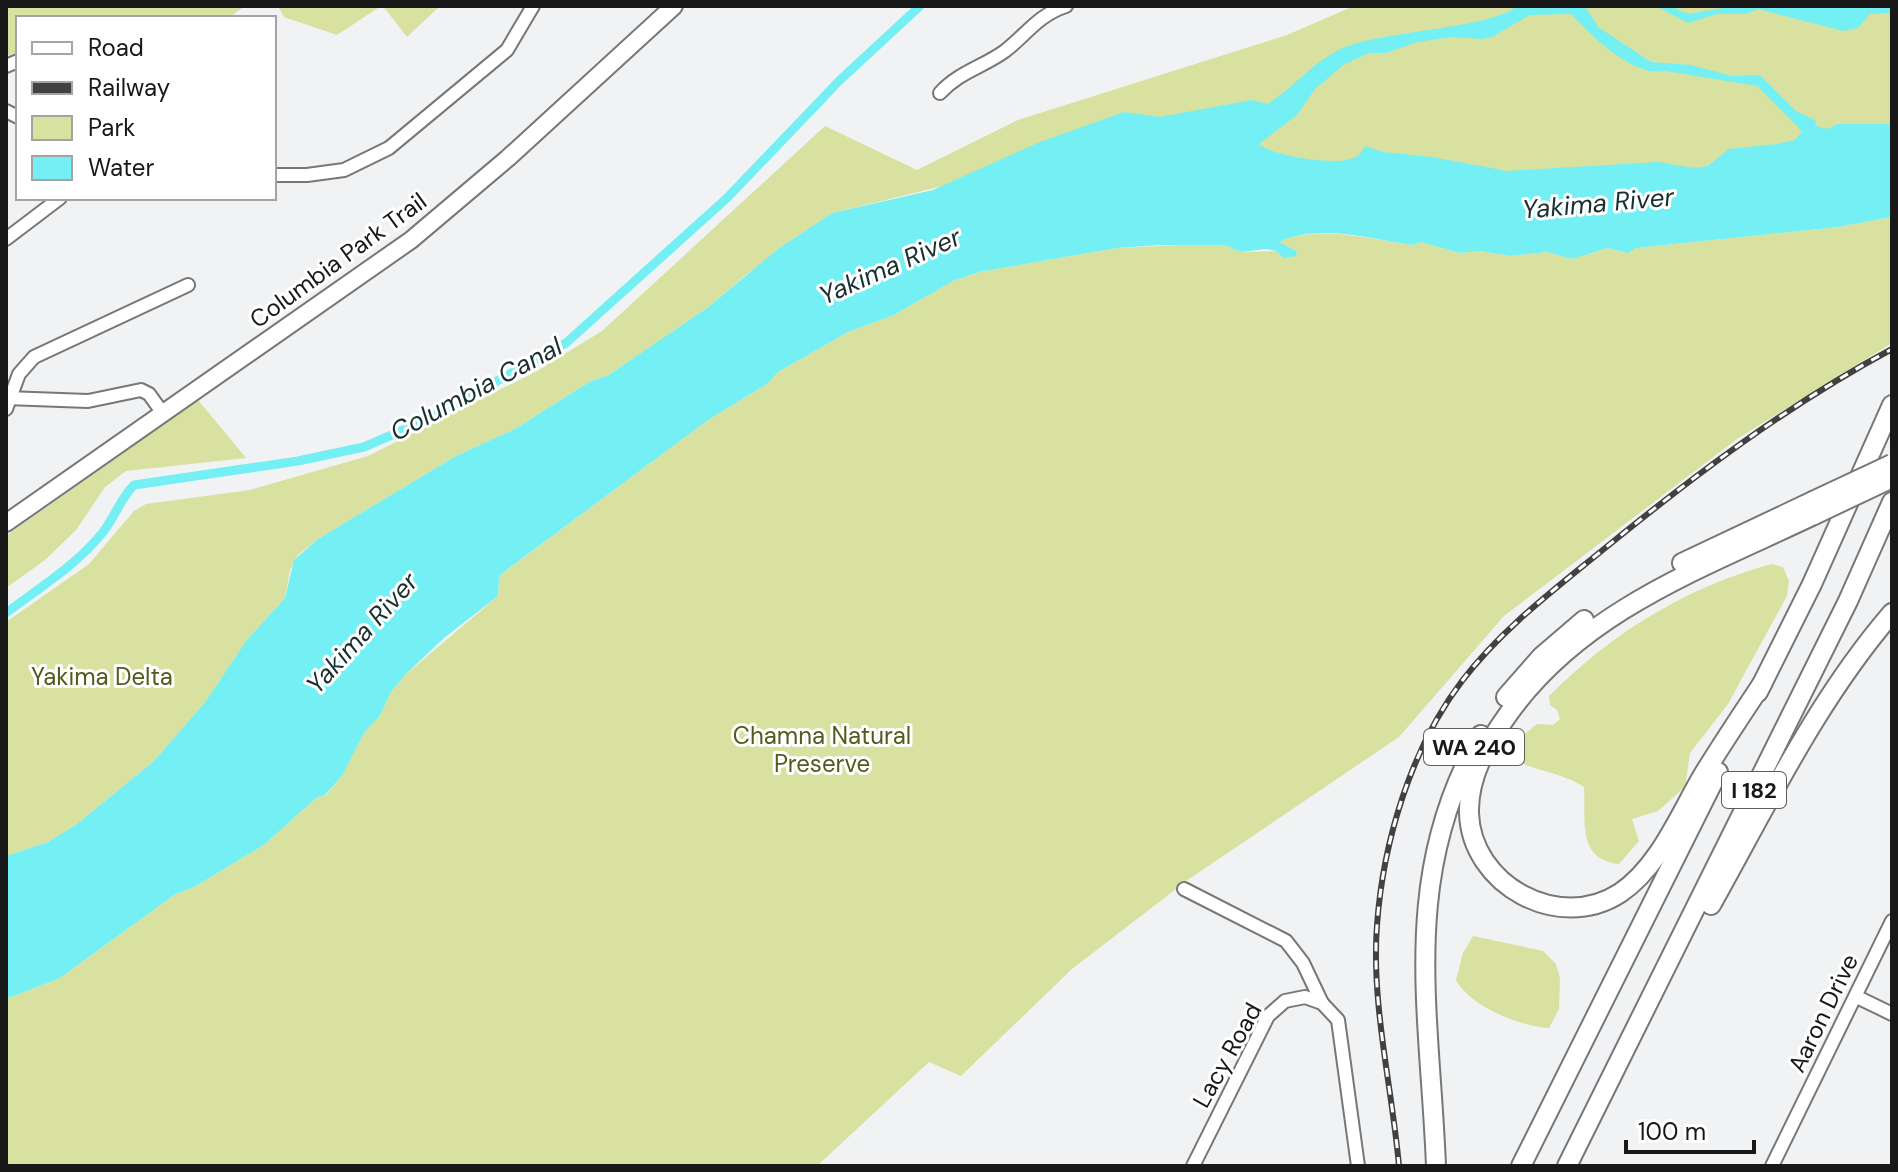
<svg xmlns="http://www.w3.org/2000/svg" width="1898" height="1172" viewBox="0 0 1898 1172" font-family="'DM Sans',sans-serif">
<style>
.green{fill:#d8e1a0}
.water{fill:#74eff3;fill-rule:evenodd}
.lines{fill:none;stroke-linecap:round;stroke-linejoin:round}
.canal{stroke:#74eff3;stroke-width:9}
.minor-casing{stroke:#777778;stroke-width:16}
.major-casing{stroke:#777778;stroke-width:20}
.highway-casing{stroke:#777778;stroke-width:22}
.minor{stroke:#fff;stroke-width:12}
.major{stroke:#fff;stroke-width:16}
.highway{stroke:#fff;stroke-width:18}
.rail-casing{stroke:#414142;stroke-width:6}
.rail{stroke:#fff;stroke-width:3;stroke-dasharray:9;stroke-linecap:butt}
.highway-bridge-casing{stroke:#777778;stroke-width:22;stroke-linecap:butt}
.highway-bridge{stroke:#fff;stroke-width:18}
.labels{text-anchor:middle;dominant-baseline:central;stroke-width:6;stroke-linejoin:round;paint-order:stroke}
.shield{fill:#fff;stroke:#5d5d5e;stroke-width:2}
.shield-label{font-size:22px;font-weight:bold;fill:#181819}
.street-label{font-size:24px;fill:#181819;stroke:#fff}
.park-label{font-size:24px;fill:#545a1c;stroke:#fff}
.water-label{font-size:26px;font-style:italic;fill:#192f30;stroke:#fff}
</style>
<rect width="100%" height="100%" fill="#f1f2f3"/>
<g class="green">
<polygon points="6,6 245,6 228,18 18,18 18,52 6,56"/>
<polygon points="278,6 381,6 337,35 284,17"/>
<polygon points="383,6 440,6 407,37"/>
<polygon points="1354,6 1892,6 1892,140 1724,168 947,185 832,213 746,275 707,308 607,376 591,381 515,429 456,456 318,539 298,555 290,570 285,598 246,641 206,701 154,761 77,824 48,842 6,856 6,622 89,564 134,511 146,504 250,490 368,456 537,371 602,331 825,126 917,170 1018,120 1287,35"/>
<path d="M1892,217V343L1737,439L1504,616L1399,737L1189,879L1072,969L961,1076L929,1062L817,1166H6V999L60,978L174,895L196,886L265,844L316,798L326,795L342,776L364,733L379,717L391,692L405,675L498,596L499,576L708,420L767,384L778,372L848,332L894,315L953,281L979,272L1117,248L1206,244L1224,245L1241,252L1277,251L1283,258L1297,255L1296,251L1278,242C1321,224 1368,239 1413,245L1421,242L1460,253L1480,251L1511,256L1547,252L1572,259L1608,248L1628,253L1636,248L1838,227Z"/>
<polygon points="198,400 246,458 126,471 105,487 76,530 45,560 6,588 6,536"/>
<path d="M1772,564L1783,567L1789,581L1787,596L1728,704L1690,753L1685,787L1658,811L1632,819L1639,841L1619,864C1576,860 1586,818 1584,787C1563,772 1523,769 1510,756L1523,735L1537,724L1553,725L1560,719L1557,710L1550,705L1549,696C1612,633 1686,587 1772,564Z"/>
<path d="M1473,936L1543,951L1556,964L1560,978L1559,1009L1549,1028C1519,1026 1471,1007 1456,980L1463,953Z"/>
</g>
<g class="water">
<path d="M1517,6H1585L1598,27L1651,62L1691,65L1732,76L1760,75L1796,111L1815,120L1816,126L1828,129L1837,124H1892V217L1838,227L1636,248L1628,253L1608,248L1572,259L1547,252L1511,256L1480,251L1460,253L1421,242L1413,245C1369,239 1321,223 1279,242L1296,251L1297,256L1283,258L1277,251L1266,249L1241,252L1224,245H1160L1117,248L979,272L953,281L894,315L848,332L778,372L767,384L708,420L512,566L499,576L498,596L444,638L405,675L391,692L379,717L364,733L342,776L325,795L316,798L265,844L196,886L174,895L60,978L6,999V856L48,842L77,824L154,761L206,701L246,641L285,598L294,560L318,539L456,456L515,429L591,381L607,376L707,308L778,249L832,213L933,190L1040,142L1124,112L1160,117L1252,100L1268,104C1297,85 1316,58 1348,46C1388,31 1492,28 1517,6ZM1571,14C1592,36 1632,77 1665,71L1757,86L1802,131L1795,140L1776,144L1729,149L1708,166L1694,168L1658,162L1507,171L1432,157L1383,152L1365,146C1361,154 1356,159 1346,160C1328,164 1273,156 1259,144L1297,115L1315,89L1345,64L1369,53H1386L1417,42L1452,37L1481,39L1492,37L1530,15Z"/>
<polygon points="1656,6 1670,6 1688,14 1734,6 1892,6 1892,13 1870,14 1858,28 1843,31 1758,9 1747,14 1717,14 1688,23"/>
</g>
<g class="lines">
<path class="canal" d="M6,613C39,588 77,565 103,532C115,517 120,499 134,485L298,461L364,447L424,421L566,343L727,198L840,80L920,6"/>
<defs>
<g id="minor">
<polyline points="6,66 18,61"/>
<path d="M940,93C959,72 983,67 1005,51C1027,34 1038,15 1066,6"/>
<polyline points="6,111 18,117"/>
<polyline points="274,175 307,175 344,170 389,148 507,50 533,6"/>
<polyline points="6,239 60,198"/>
<polyline points="6,398 88,401 141,390 149,394 162,412"/>
<polyline points="6,409 19,374 34,357 188,285"/>
<polyline points="1184,889 1286,941 1303,963 1322,1003"/>
<polyline points="1857,997 1892,1014"/>
<polyline points="1193,1166 1268,1016 1285,1001 1305,997 1322,1003 1338,1020 1358,1166"/>
<polyline points="1772,1166 1892,921"/>
</g>
<polyline id="major" points="6,523 411,240 508,158 674,6"/>
<g id="highway">
<polyline points="1682,563 1813,501"/>
<path d="M1762,684C1742,714 1722,744 1703,775C1680,814 1659,867 1620,893C1559,933 1471,885 1469,813C1468,776 1488,742 1509,713C1583,610 1703,568 1814,515"/>
<polyline points="1758,692 1812,584 1892,405"/>
<polyline points="1506,697 1542,656 1584,620"/>
<path d="M1711,905C1767,805 1817,700 1892,613"/>
<path d="M1436,1166C1430,1012 1399,877 1481,735"/>
<polyline points="1521,1166 1718,772"/>
<polyline points="1567,1166 1848,601 1892,502"/>
</g>
</defs>
<use href="#minor" class="minor-casing"/>
<use href="#major" class="major-casing"/>
<use href="#highway" class="highway-casing"/>
<use href="#minor" class="minor"/>
<use href="#major" class="major"/>
<use href="#highway" class="highway"/>
<defs>
<path id="rail" d="M1399,1166C1392,1087 1371,1004 1377,925C1383,842 1411,748 1462,681C1500,631 1550,593 1599,553C1692,477 1786,406 1892,349"/>
</defs>
<use href="#rail" class="rail-casing"/>
<use href="#rail" class="rail"/>
<defs>
<g id="highway-bridge">
<polyline points="1813,501 1892,464"/>
<polyline points="1814,515 1892,478"/>
</g>
</defs>
<use href="#highway-bridge" class="highway-bridge-casing"/>
<use href="#highway-bridge" class="highway-bridge"/>
</g>
<g class="labels">
<g class="shield">
<rect x="1424" y="729" width="100" height="36" rx="6"/>
<rect x="1722" y="772" width="64" height="36" rx="6"/>
</g>
<g class="shield-label">
<text x="1474" y="747">WA 240</text>
<text x="1754" y="790">I 182</text>
</g>
<g class="street-label">
<text transform="translate(338 260) rotate(-36)">Columbia Park Trail</text>
<text transform="translate(1823 1013) rotate(-64)">Aaron Drive</text>
<text transform="translate(1227 1055) rotate(-61)">Lacy Road</text>
</g>
<g class="park-label">
<text x="102" y="676">Yakima Delta</text>
<text x="822" y="735">Chamna Natural<tspan x="822" dy="28">Preserve</tspan></text>
</g>
<g class="water-label">
<text transform="translate(1598 203) rotate(-5)">Yakima River</text>
<text transform="translate(890 266) rotate(-24)">Yakima River</text>
<text transform="translate(476 389) rotate(-28)">Columbia Canal</text>
<text transform="translate(362 633) rotate(-48)">Yakima River</text>
</g>
</g>
<rect width="1898" height="1172" fill="none" stroke="#181819" stroke-width="16"/>
<rect x="16" y="16" width="260" height="184" fill="#ffffff" stroke="#a3a3a3" stroke-width="2"/>
<rect x="32" y="42" width="40" height="12" fill="#ffffff" stroke="#a3a3a3" stroke-width="2"/>
<text x="88" y="56" font-size="24" fill="#181819">Road</text>
<rect x="32" y="82" width="40" height="12" fill="#414142" stroke="#a3a3a3" stroke-width="2"/>
<text x="88" y="96" font-size="24" fill="#181819">Railway</text>
<rect x="32" y="116" width="40" height="24" fill="#d8e1a0" stroke="#a3a3a3" stroke-width="2"/>
<text x="88" y="136" font-size="24" fill="#181819">Park</text>
<rect x="32" y="156" width="40" height="24" fill="#74eff3" stroke="#a3a3a3" stroke-width="2"/>
<text x="88" y="176" font-size="24" fill="#181819">Water</text>
<path d="M1626 1140v12h128v-12" fill="none" stroke="#181819" stroke-width="4"/>
<text x="1638" y="1140" font-size="24" fill="#181819" stroke="#ffffff" stroke-width="6" paint-order="stroke">100 m</text>
</svg>
